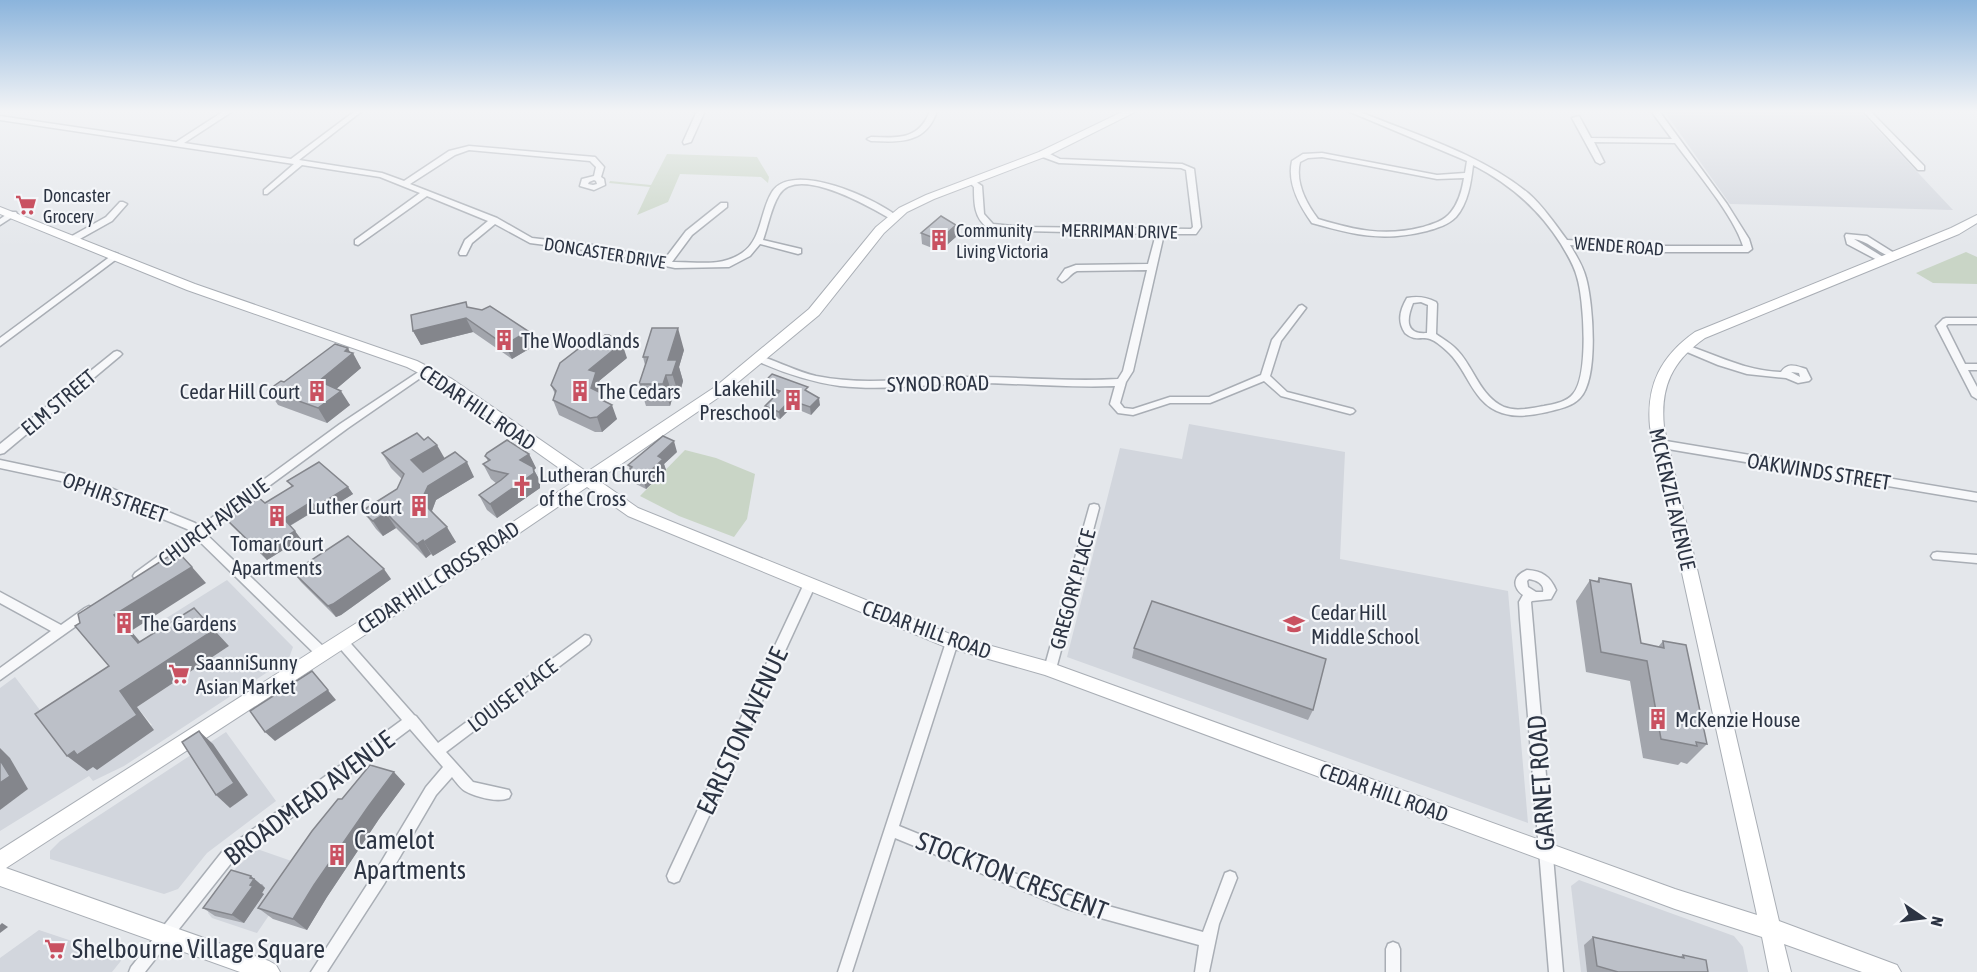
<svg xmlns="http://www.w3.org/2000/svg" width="1977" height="972" viewBox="0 0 1977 972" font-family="'Asap Condensed',sans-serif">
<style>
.built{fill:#d2d6dd;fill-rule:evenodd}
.green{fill:#c9d5c6}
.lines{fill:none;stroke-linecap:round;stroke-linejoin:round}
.street-casing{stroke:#a9aeb5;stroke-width:3}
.secondary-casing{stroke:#a9aeb5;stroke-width:2}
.street{fill:#f7f8fa;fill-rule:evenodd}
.secondary{fill:#fff;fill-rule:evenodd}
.wall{fill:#a2a5ac}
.shaded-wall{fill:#84868c}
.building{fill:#bcc0c8;stroke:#84868c;stroke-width:1.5}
.labels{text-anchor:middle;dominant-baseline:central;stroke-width:4.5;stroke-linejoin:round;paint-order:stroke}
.far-poi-label{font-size:18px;fill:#2c3443;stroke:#f4f6f9;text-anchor:start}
.far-street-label{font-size:18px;fill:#2c3443;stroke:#f4f6f9}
.poi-label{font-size:21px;fill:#2c3443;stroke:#f4f6f9;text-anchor:start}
.street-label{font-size:21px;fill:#2c3443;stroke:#f4f6f9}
.near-street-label{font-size:26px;fill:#2c3443;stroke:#f4f6f9}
.near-poi-label{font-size:26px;fill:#2c3443;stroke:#f4f6f9;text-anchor:start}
</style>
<rect width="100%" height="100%" fill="#e4e7eb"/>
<g class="built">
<polygon points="1664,111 1860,111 1953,210 1730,204"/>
<polygon points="1189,424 1345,452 1340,559 1508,591 1528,823 1067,657 1120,448 1182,459"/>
<path d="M227,580L293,647L289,658L124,766L93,781L89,776L0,831V688L15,677L52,726L167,649L149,629ZM209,624L229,646L137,707L152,725L87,770L169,650Z"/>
<polygon points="226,732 276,801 207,853 178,889 164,894 50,859 50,851 60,841"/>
<polygon points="257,849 303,865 257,933 212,918 208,913 211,903 236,868"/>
<polygon points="1579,880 1734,936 1743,947 1748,972 1581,972 1571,886"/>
<polygon points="39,930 72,941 124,957 112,972 0,972 0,958"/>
</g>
<g class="green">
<polygon points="667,154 757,157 769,177 768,183 761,177 680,174 668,202 637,215 650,187 609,183 610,181 651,185"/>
<polygon points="1966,252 1977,257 1977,284 1933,283 1916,273"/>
<polygon points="685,450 716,458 755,474 747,519 734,537 679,516 640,496"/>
</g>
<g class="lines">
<defs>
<g id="street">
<path d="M224,111H233L184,143L291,159L355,111H362L299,160L382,173L404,181L449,151L469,146L595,157L604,167L601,177L604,179L605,185L594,190L580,186L582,179L594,176L596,167L590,161L469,150L455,155L410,184L497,218L532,238L600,246L664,260L686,231L721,203H727V207L692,235L672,262H675C699,262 721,267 742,253C762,240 760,211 772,192C792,160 877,199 898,217L894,219H891C870,207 797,164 779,195C771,208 768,226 763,240L801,249V253L798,254L760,244L750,256L729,267L675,268L600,252L530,243L495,224L472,243L466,255H460L459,253L465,240L488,221L427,196L358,245L355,244V240L420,193L380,177L302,165L267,194H264V190L294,164L0,120V116L176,142ZM594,180L596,181L597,184L593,185L588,184L589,182Z"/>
<polygon points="697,111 705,111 691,142 684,144 683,142"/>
<path d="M930,111H937C926,144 900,142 871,141L867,139L871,137C898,138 919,140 930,111Z"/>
<path d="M1348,111H1358C1415,135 1479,153 1528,193C1543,206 1555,224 1567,240L1662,246H1743C1734,216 1695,170 1675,143L1594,142L1604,162L1600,164L1596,162L1572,118L1579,116L1591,138L1672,139L1651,111H1659L1727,204L1749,239L1752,249L1748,252H1662L1570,245C1576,255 1583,266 1586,278C1593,303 1599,378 1580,398C1572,407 1558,409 1547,412C1532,415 1517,418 1502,413C1473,404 1468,371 1449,353C1444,348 1436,341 1430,339C1420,336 1416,342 1405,333C1397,321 1400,310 1407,298C1418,296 1426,297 1436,302L1437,304L1436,334C1443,339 1452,344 1458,351C1474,368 1480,396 1504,407C1516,412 1532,408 1544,406C1554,404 1567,402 1573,394C1589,376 1584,299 1577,277C1574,265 1567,254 1561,244C1539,209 1510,184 1473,165C1471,183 1468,203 1456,217C1448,225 1437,228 1427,231C1382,242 1355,235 1312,223C1299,205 1287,183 1292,161L1303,154L1322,153L1437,175L1465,173L1467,161ZM1322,157L1437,179L1464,178C1462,190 1459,202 1451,212C1444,221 1433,224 1423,227C1384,237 1355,230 1318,219C1306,203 1295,182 1300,162L1308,158ZM1421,302L1428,305L1427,333C1404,335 1407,318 1413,303Z"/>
<polygon points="1863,111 1870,111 1924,166 1924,170 1918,170"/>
<path d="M1040,152H1046L1060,159L1182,164L1194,169L1201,227L1196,234H1164L1133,371L1126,382L1120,403L1124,408L1133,409L1170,397H1209L1261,375L1272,340L1299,306L1302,305L1306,308L1281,341L1270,376L1287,392L1353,409L1355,411L1353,413L1350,414L1281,396L1264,381L1210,403H1170L1133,415L1118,413L1110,404L1115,386C1068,388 1020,383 973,383C929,384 884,391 840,386C811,382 784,373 757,361L755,359L760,356C779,362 796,371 816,376C869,387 923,376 976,377C1024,377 1071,382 1118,379L1123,371L1147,270L1077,271C1071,273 1068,280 1062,282L1058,279L1065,269L1076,265L1148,264L1156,234L1024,231L988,228C974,218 974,203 974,187L968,181L972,179L982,186L984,214L993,224L1024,227L1191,229L1193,227L1186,170L1181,168L1059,163L1040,156Z"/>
<polygon points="120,202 123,202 127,204 112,221 78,240 72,240 72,236 106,217"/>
<polygon points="10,212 16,212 17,214 0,225 0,219"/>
<path d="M1846,234L1867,236L1899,256L1898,258C1883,258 1870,241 1854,239L1888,260L1887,262H1881L1847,244L1845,236Z"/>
<polygon points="115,253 118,254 118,258 0,346 0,338"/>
<polygon points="1946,318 1977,318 1977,324 1948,324 1946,326 1965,364 1977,364 1977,370 1968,370 1977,387 1977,399 1972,396 1936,326 1943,319"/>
<path d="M1683,344C1717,355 1745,371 1781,372C1788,362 1796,366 1806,369L1811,379L1809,381L1798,383L1786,378L1747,374L1718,365L1680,349L1678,347L1680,345ZM1791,372L1799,373L1800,377Z"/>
<polygon points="117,351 120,352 122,354 120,356 4,453 0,454 0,444 114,352"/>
<polygon points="426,367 431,370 429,372 348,428 205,533 326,649 328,653 326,657 322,658 318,657 197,539 143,579 139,581 135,579 133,576 135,573 191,532 187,529 100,493 66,482 0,468 0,460 66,474 108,487 195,523 199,527 340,424"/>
<polygon points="1660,440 1977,493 1977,501 1656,447 1655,444"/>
<polygon points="1094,504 1098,505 1099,508 1056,669 1054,673 1050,674 1046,673 1044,669 1089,508 1090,505"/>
<polygon points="1937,552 1977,555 1977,563 1933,559 1931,556 1933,553"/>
<path d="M1527,570C1542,571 1550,576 1556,590L1551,599L1532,601L1531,602L1563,972H1549L1520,619L1519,602L1523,595C1511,586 1514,575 1527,570ZM1529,579C1536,580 1545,584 1543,592H1536L1528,587L1527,581Z"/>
<polygon points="809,581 813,583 815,586 679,881 674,883 669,881 667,876 669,871 803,586 805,583"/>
<polygon points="0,592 61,625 85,608 89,606 93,608 95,611 93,614 0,680 0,668 51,631 0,603"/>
<path d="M585,635L589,636L591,640L589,644L446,752L473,782L509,790L511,794L509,798C497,803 476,797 465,791C460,788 456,782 452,777L436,795L384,884L327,972H311L374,874L426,787L443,767L410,729L232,862L145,972H129L131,967L222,852L402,720L337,645L335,641L337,637L341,636L345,637L414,715L416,716L438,743Z"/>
<polygon points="952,637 956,638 958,642 899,826 1068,895 1203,932 1225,873 1230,871 1235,873 1237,878 1219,924 1209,972 1195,972 1199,945 1068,909 895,838 852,972 838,972 946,642 948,638"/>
<polygon points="1393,942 1398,944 1400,949 1400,972 1386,972 1386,949 1388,944"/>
</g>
<path id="secondary" d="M1124,111H1137L1047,156L934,199L907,212L884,233L819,315L725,393L598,480L638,508L955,636L1046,661L1675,889L1757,915L1650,427C1646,385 1661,356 1695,332L1951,228L1977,215V223L1959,234L1705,338C1672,361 1660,387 1664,427L1779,921L1897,965L1901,972H1862L1784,944L1791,972H1769L1762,937L1675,909L1045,675L946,647L628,516L587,487L477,562L6,868L269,961L276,965L280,972H240L0,886V850L465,554L576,480L442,385L407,367L187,290L0,214V207L195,284L417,361L452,379L587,472L715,387L809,309L876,227L899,208L926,195L1039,152Z"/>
</defs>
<use href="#street" class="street-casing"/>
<use href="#secondary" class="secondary-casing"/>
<use href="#street" class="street"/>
<use href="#secondary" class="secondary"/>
</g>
<g class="wall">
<polygon points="956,225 957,236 940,251 922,244 921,233"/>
<polygon points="469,308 534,346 512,359 473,332 421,345 413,331"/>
<polygon points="684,350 679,367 683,381 679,396 673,396 670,406 646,406 639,384 645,365 643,357"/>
<polygon points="351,352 361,368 336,389 350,405 327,423 278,405 268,390 284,382"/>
<polygon points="627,358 599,381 601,387 600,392 604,401 617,419 602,432 595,432 559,415 553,400 555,394 551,385"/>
<polygon points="762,384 808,392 820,405 811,415 792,407 780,419 766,414 765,406 775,396 764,391"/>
<polygon points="677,452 664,464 666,470 646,489 632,482 628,471 630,469 628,465"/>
<polygon points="382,453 444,459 474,477 436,500 432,511 456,542 433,556 431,554 426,558 396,528 383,536 376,529 366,515 368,514 365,509 397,489 402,479 391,468"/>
<polygon points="529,454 536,468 534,470 540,481 540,488 497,518 487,510 479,495 497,484 491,479 483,464 488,461 485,456"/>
<polygon points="287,481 348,487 353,494 321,514 316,510 290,526 301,539 267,560 231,525 225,518 265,503 292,487"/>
<polygon points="293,572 391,579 341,615 336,617 301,582"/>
<polygon points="1599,578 1641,643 1658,647 1663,641 1707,744 1687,764 1681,762 1678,765 1643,758 1630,681 1586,672 1576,601 1590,580 1597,581"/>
<polygon points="1134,648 1313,710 1308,720 1132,658"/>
<polygon points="405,784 379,819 327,897 307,930 273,919 258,908 342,799"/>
<polygon points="262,884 265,888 262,893 264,894 244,923 215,916 203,908"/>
<polygon points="1593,937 1680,957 1683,955 1708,972 1587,972 1584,945"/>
</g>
<g class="shaded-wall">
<polygon points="956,225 957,236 940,251 939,240"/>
<polygon points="466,318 473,332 421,345 413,331"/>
<polygon points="678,328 684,350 679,367 683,381 679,396 668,360"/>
<polygon points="528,331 534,346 512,359 505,345"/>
<polygon points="622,343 627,358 599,381 601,387 597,403 591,388 589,370"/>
<polygon points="348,348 351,354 353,353 361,368 328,396 319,381 345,351"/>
<polygon points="666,375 673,396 670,406 663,384"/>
<polygon points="341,391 350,405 327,423 318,408"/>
<polygon points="601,393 607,408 612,405 617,419 602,432 597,417"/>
<polygon points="819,398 820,405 811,415 810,407"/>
<polygon points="790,400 792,407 780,419 779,412"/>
<polygon points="674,441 677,452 664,464 666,470 646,489 643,478 658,456"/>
<polygon points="437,445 445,459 419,474 411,460"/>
<polygon points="529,454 536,468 534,470 540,481 540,488 497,518 490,504 520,460"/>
<polygon points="467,462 474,477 436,500 430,516 421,501 428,486"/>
<polygon points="348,487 353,494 321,514 316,507"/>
<polygon points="311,502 316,510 289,526 284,519"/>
<polygon points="386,513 396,528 383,536 373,521"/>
<polygon points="447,527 456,542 433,556 424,542"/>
<polygon points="295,531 301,539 267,560 261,553"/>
<polygon points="423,540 431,554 426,558 417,544"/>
<polygon points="192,567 206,583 131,631 155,659 138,643 114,615"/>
<polygon points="384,569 391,579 341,615 336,617 328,606"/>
<polygon points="194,608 229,646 137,707 154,730 97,770 93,767 87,771 67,756 74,751 120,691"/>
<polygon points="312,671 336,700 275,741 265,732"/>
<polygon points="199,731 213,744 248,795 230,808 216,795"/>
<polygon points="0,748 10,758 28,789 0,810"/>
<polygon points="394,772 405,784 379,819 327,897 307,930 293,919 314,885 368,807"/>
<polygon points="251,876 265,888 262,893 264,894 244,923 232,915 250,885 250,878"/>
<polygon points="2,923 8,927 0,933 0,925"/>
</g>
<g class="building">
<polygon points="941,216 956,225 939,240 921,233"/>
<polygon points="466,302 467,307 482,310 490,306 528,331 505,345 466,318 413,331 411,315"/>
<polygon points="652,328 678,328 668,360 677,360 672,375 666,375 663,384 639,384 648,357 643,357"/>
<polygon points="605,335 609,335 622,343 589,370 596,372 591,388 601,393 600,399 612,405 597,417 590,418 553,400 556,391 551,385 560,363 586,343 594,343"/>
<polygon points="335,344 348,348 345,351 353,353 319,381 341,391 318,408 268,390 281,381 284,382"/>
<polygon points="772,374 808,387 805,390 819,398 810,407 790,400 779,412 765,406 780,391 762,384"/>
<polygon points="417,433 424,440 428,437 437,445 411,460 423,472 455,452 467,462 428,486 421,501 447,527 424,542 423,540 417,544 386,513 373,521 366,515 369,513 365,509 397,489 404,474 382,453"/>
<polygon points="663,436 674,441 658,456 663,459 643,478 628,471 632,467 628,465"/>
<polygon points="507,440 529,454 520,460 533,467 534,473 490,504 479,495 501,480 508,474 491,470 483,464 490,460 485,456 487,453"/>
<polygon points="319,462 348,487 316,507 311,502 284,519 295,531 261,553 225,518 259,498 265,503 293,486 287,481"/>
<polygon points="348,536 384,569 333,604 328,606 293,572"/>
<polygon points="177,551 192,567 114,615 138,643 194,608 214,630 120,691 137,715 77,755 74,751 67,756 35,714 109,666 75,626 80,623 78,614"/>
<polygon points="1599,578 1631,584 1641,643 1664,648 1663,641 1686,645 1707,744 1696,742 1697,746 1661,739 1647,661 1601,652 1590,580 1599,582"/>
<polygon points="1152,601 1326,659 1313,710 1134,648"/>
<polygon points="312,671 328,690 265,732 250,711"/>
<polygon points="199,731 234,783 216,795 182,742"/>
<polygon points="0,760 10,776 0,783"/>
<polygon points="370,765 394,772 368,807 314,885 293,919 258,908 312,831 338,799 342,799"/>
<polygon points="231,870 251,876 250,878 254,879 250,885 253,886 232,915 203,908"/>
<polygon points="1593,937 1684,958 1683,955 1706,960 1708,972 1618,972 1597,966"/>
</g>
<linearGradient id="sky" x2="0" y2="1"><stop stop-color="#8bb4dc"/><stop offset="0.45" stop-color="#f3f4f6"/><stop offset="1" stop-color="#f3f4f6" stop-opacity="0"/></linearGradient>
<rect width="1977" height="247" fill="url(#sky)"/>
<defs>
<symbol id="supermarket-bare" viewBox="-9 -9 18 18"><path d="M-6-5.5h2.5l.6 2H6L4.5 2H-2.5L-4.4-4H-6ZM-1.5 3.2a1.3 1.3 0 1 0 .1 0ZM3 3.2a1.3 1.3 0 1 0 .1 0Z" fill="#c95161" stroke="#f4f6f9" stroke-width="2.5" paint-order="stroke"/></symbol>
<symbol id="building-bare" viewBox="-9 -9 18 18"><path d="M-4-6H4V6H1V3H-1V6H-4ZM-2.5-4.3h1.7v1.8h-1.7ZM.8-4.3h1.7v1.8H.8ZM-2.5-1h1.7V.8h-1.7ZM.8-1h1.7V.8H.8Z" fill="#c95161" stroke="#f4f6f9" stroke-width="2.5" paint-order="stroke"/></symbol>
<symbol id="church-bare" viewBox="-9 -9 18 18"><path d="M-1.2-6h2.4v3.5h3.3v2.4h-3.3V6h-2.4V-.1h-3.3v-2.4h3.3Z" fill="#c95161" stroke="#f4f6f9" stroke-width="2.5" paint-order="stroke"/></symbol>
<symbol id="school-bare" viewBox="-9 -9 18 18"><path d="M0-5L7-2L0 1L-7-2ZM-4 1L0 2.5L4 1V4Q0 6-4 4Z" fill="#c95161" stroke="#f4f6f9" stroke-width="2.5" paint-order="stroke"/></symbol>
</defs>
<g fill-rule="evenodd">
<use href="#supermarket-bare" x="11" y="190" width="30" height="30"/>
<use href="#building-bare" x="924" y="225" width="30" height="30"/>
<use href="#building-bare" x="489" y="325" width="30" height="30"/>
<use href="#building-bare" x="302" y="376" width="30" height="30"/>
<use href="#building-bare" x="565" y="376" width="30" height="30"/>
<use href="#building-bare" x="778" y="385" width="30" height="30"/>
<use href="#church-bare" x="507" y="471" width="30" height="30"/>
<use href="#building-bare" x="404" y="491" width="30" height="30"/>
<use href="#building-bare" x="262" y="501" width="30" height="30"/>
<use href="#building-bare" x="109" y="608" width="30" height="30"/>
<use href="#school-bare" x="1279" y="609" width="30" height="30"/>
<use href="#supermarket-bare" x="164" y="659" width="30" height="30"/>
<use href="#building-bare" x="1643" y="704" width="30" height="30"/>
<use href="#building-bare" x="322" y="840" width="30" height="30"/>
<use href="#supermarket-bare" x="40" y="934" width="30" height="30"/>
</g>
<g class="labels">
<g class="far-poi-label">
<text x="43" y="195">Doncaster<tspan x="43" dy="21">Grocery</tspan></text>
<text x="956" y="230">Community<tspan x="956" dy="21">Living Victoria</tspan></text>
</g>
<g class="far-street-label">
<text transform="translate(1119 231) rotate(1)">MERRIMAN DRIVE</text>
<text transform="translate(1619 246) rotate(4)">WENDE ROAD</text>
<text transform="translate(605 253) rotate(9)">DONCASTER DRIVE</text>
</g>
<g class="poi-label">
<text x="521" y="340">The Woodlands</text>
<text x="776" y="388" text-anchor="end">Lakehill<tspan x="776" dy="24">Preschool</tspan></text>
<text x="300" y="391" text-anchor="end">Cedar Hill Court</text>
<text x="597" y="391">The Cedars</text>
<text x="539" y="474">Lutheran Church<tspan x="539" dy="24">of the Cross</tspan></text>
<text x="402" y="506" text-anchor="end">Luther Court</text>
<text x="277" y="543" text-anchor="middle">Tomar Court<tspan x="277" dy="24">Apartments</tspan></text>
<text x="1311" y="612">Cedar Hill<tspan x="1311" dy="24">Middle School</tspan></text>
<text x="141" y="623">The Gardens</text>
<text x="196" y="662">SaanniSunny<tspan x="196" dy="24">Asian Market</tspan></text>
<text x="1675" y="719">McKenzie House</text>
</g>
<g class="street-label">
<text transform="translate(938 383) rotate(-1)">SYNOD ROAD</text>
<text transform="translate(58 402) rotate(-40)">ELM STREET</text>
<text transform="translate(478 407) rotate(34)">CEDAR HILL ROAD</text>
<text transform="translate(1819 471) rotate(9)">OAKWINDS STREET</text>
<text transform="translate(115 497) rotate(20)">OPHIR STREET</text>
<text transform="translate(1673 499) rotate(77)">MCKENZIE AVENUE</text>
<text transform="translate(213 522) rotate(-37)">CHURCH AVENUE</text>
<text transform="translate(438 577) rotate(-33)">CEDAR HILL CROSS ROAD</text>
<text transform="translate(1072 589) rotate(-75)">GREGORY PLACE</text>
<text transform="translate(927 629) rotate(20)">CEDAR HILL ROAD</text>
<text transform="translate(512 695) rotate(-37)">LOUISE PLACE</text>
<text transform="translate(1384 792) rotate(20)">CEDAR HILL ROAD</text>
</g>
<g class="near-street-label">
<text transform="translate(742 731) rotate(-65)">EARLSTON AVENUE</text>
<text transform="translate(1541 783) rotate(-94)">GARNET ROAD</text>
<text transform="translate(309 798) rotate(-37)">BROADMEAD AVENUE</text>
<text transform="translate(1012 876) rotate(21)">STOCKTON CRESCENT</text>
</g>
<g class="near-poi-label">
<text x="354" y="840">Camelot<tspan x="354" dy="30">Apartments</tspan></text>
<text x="72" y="949">Shelbourne Village Square</text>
</g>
</g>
<g transform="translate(1923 918) rotate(104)" stroke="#f4f6f9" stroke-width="4.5" paint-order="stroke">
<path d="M0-4.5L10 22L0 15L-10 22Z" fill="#2c3443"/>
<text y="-9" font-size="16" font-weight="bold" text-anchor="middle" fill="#2c3443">N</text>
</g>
</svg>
